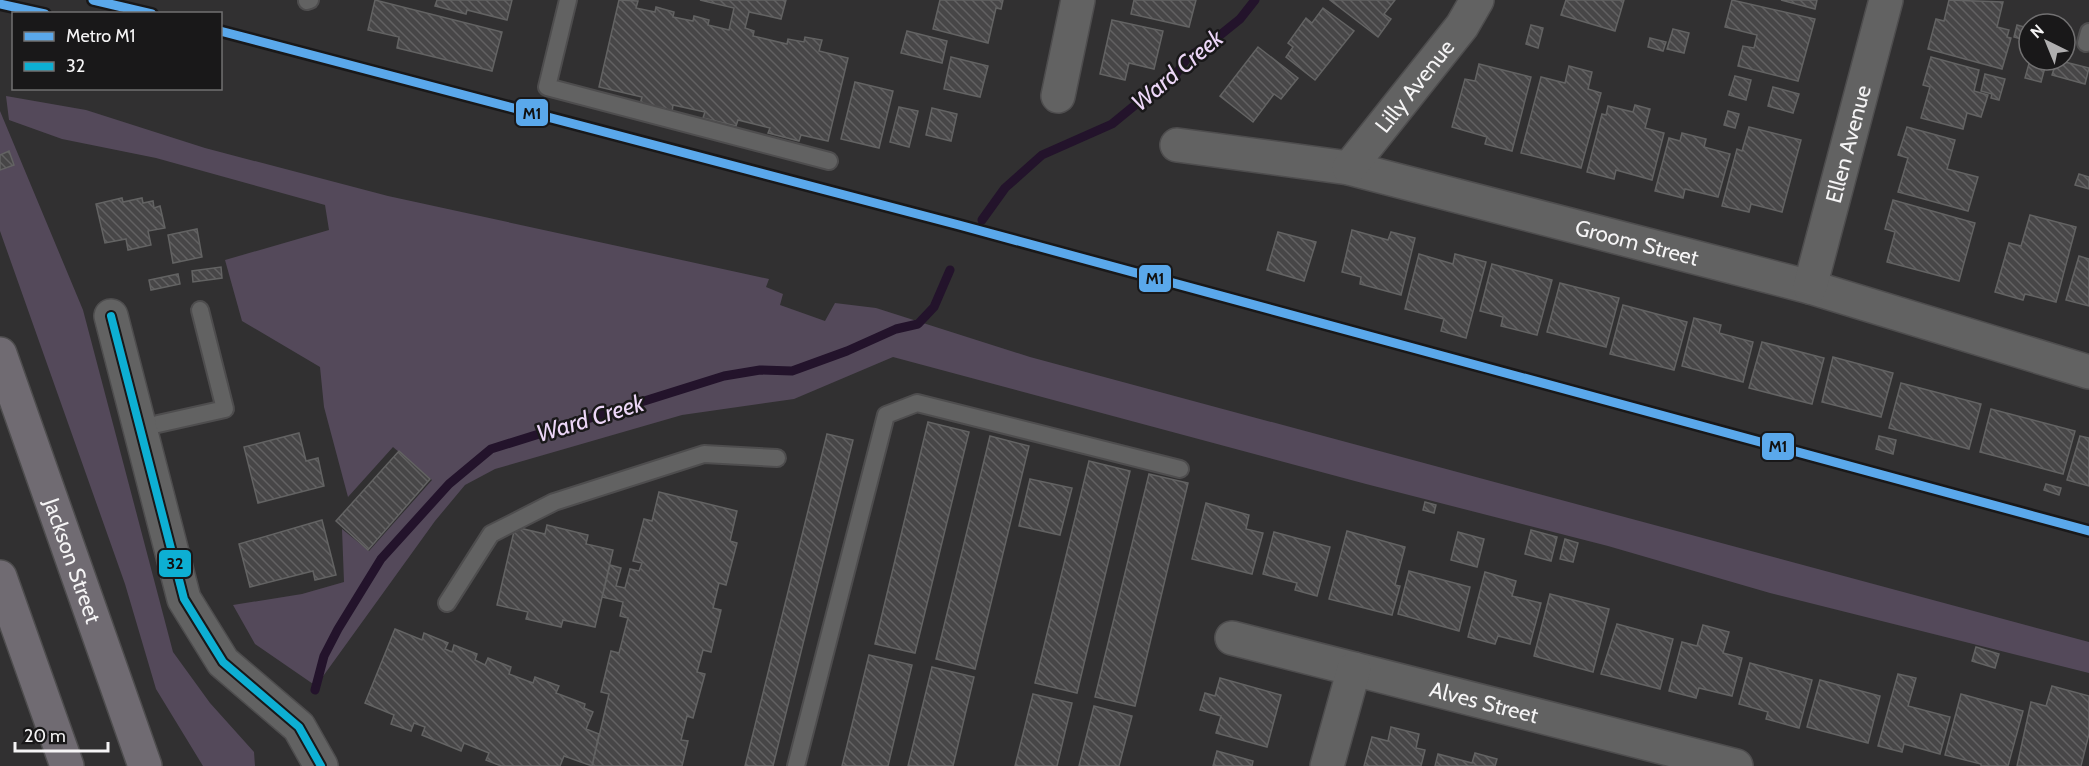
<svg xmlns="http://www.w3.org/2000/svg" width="2089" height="766" viewBox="0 0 2089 766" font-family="Cabin,sans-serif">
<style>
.grass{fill:#54495a}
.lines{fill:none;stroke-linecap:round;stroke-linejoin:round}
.stream{stroke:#23132b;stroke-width:9}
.building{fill:url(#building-back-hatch);stroke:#636363;stroke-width:1.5}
.lane-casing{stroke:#4e4d4e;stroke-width:20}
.street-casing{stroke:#4e4d4e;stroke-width:36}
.primary-casing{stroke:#4e4d4e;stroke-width:36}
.lane{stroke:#626262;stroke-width:16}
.street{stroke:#626262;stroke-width:33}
.primary{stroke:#706b72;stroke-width:33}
.bus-1-casing{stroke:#191819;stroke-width:12}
.bus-1{stroke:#0dafd3;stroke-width:8}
.metro-1-casing{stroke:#191819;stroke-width:14}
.metro-1{stroke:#5aa8eb;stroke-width:9}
.labels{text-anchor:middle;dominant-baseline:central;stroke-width:5;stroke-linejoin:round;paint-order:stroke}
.street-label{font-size:22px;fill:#f5f4f5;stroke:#191819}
.water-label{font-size:24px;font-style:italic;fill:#edd7f8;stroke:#191819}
.line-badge{stroke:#191819;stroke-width:2}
.pale-badge-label{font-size:16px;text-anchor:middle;font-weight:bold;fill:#111}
</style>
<defs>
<pattern id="building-back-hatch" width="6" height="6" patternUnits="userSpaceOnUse" patternTransform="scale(1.5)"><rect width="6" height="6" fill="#474647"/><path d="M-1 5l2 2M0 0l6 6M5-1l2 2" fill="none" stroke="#626162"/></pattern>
</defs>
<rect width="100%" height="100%" fill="#313031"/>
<g class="grass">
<polygon points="6,96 86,110 205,148 388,196 769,279 766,287 783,294 780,305 825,321 835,303 876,308 1030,357 2089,642 2089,673 1770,593 1608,546 1366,484 893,357 794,399 682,415 495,469 465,485 435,521 316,686 255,644 233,605 302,594 344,582 342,529 369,551 432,480 393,447 348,497 324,407 320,367 242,321 225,260 329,230 325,205 156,158 62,139 9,120"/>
<polygon points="0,111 83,310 173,652 210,703 254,752 255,766 203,766 156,689 125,584 0,231"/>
</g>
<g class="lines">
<g class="stream">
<polyline points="982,220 1005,188 1042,155 1112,124 1151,92 1172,80 1188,57 1209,44 1240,19 1255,0"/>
<polyline points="315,690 324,656 338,629 381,559 449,484 491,449 724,376 760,370 792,371 847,351 896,329 918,324 934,307 950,270"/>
</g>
</g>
<g class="building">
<polygon points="375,0 502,32 492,71 397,48 399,37 368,30"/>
<polygon points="437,0 512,0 507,20 467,10 466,14 435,6"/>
<polygon points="619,0 638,1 636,8 655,12 656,7 674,12 673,17 693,21 694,16 709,20 708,25 729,30 734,8 700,0 786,0 781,19 749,12 745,28 754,31 753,36 787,44 788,39 804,42 805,37 822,40 819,51 848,58 828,141 801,135 799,141 768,133 770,128 738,120 736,126 703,118 705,112 673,105 672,112 640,104 642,97 599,87"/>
<polygon points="940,0 1003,0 1001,9 996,8 988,43 933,29"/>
<polygon points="1134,0 1196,0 1189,27 1131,14"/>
<polygon points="1330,0 1395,0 1384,14 1391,19 1378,37"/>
<polygon points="1566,0 1624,0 1615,31 1561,15"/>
<polygon points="1732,0 1815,19 1798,81 1738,66 1743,46 1754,48 1757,35 1725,27"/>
<polygon points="1781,0 1817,0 1815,9"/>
<polygon points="1949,0 2003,2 1997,27 2009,30 2007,37 2011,38 2002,69 1928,49 1936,19 1944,21"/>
<polygon points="1323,8 1354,31 1315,80 1286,57 1293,47 1288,43 1306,18 1312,23"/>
<polygon points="1112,20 1163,31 1154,69 1129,63 1125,80 1100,74"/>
<polygon points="1531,25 1543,28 1538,48 1526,44"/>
<polygon points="2017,25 2028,28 2025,40 2014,37"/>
<polygon points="1673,29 1689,33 1684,53 1667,49"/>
<polygon points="907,31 947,41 942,63 901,53"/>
<polygon points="1650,38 1666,42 1663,51 1648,47"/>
<polygon points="1258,47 1298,78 1281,99 1274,94 1253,122 1220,96"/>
<polygon points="951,57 988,66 980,97 944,89"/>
<polygon points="1931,57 1979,70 1974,91 1988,95 1981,117 1967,113 1963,129 1921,118 1930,87 1923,85"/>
<polygon points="2030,60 2047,60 2041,82 2025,78"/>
<polygon points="2057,60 2089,68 2085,84 2052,75"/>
<polygon points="1479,64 1531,77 1512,151 1485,144 1487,137 1452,127 1465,79 1475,81"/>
<polygon points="1569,66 1592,72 1588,89 1601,93 1581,168 1521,153 1541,77 1565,83"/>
<polygon points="1985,74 2005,79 1999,100 1991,98 1992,94 1981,91"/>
<polygon points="1735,76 1751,80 1746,100 1729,95"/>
<polygon points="855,82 893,91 879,148 841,139"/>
<polygon points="1773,87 1799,94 1793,113 1768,106"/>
<polygon points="1635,105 1650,109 1645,128 1664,133 1652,180 1616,170 1614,179 1587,172 1602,114 1606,115 1608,106 1633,112"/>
<polygon points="899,107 918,111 909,147 890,142"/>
<polygon points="932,108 957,114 951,141 926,135"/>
<polygon points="1728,111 1739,114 1735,128 1724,125"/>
<polygon points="1749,127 1801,140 1782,212 1751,204 1749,212 1722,206 1737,149 1742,151"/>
<polygon points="1907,127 1955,140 1947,169 1978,177 1968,211 1898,192 1908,158 1898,155"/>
<polygon points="1682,133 1706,139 1704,147 1730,154 1718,197 1685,189 1683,198 1655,191 1669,138 1680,141"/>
<polygon points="9,151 14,165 0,170 0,155"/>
<polygon points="2079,174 2089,177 2089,189 2075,185"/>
<polygon points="122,198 123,202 142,198 143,203 153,201 154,208 160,206 165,228 148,231 151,245 128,250 126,239 105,243 96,204"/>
<polygon points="1893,200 1975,223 1959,281 1887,262 1895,232 1885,229"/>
<polygon points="2030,215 2076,227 2056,302 2025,294 2023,300 1995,292 2009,243 2021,246"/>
<polygon points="197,229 202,257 173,263 168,235"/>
<polygon points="1352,230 1388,240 1391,232 1415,238 1401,295 1360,284 1361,277 1342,272"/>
<polygon points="1278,232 1316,242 1304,281 1267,270"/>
<polygon points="1419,254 1453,264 1455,254 1486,262 1466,338 1441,331 1444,319 1405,309"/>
<polygon points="2079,256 2089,259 2089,306 2066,300"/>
<polygon points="1492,264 1552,280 1537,335 1501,326 1503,317 1480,311"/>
<polygon points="221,267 222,278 193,282 192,271"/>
<polygon points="178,274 180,284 151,290 149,280"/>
<polygon points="1560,283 1619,298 1606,347 1547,332"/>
<polygon points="1623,305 1687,322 1674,370 1610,354"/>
<polygon points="1694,318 1721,325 1719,333 1753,342 1743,382 1682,366"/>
<polygon points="1762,342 1824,358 1812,404 1749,388"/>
<polygon points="1833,357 1893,373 1881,417 1822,402"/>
<polygon points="1901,383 1981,404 1969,449 1889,428"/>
<polygon points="1991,409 2075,431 2063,474 1980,452"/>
<polygon points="928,422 969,432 915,653 875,644"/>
<polygon points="299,433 306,461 318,458 324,486 258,503 244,447"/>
<polygon points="827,434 853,440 773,766 745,766"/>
<polygon points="990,436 1029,446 975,669 936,659"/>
<polygon points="1879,436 1896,440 1893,454 1876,449"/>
<polygon points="2080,436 2089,438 2089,486 2067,480"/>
<polygon points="399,451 430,479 368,550 336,521"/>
<polygon points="1089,461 1130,471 1077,693 1035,683"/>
<polygon points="1149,474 1188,483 1135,706 1095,697"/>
<polygon points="1030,479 1072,488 1060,535 1019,526"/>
<polygon points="2046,484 2061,488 2059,495 2044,490"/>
<polygon points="659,492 737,511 730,541 737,543 726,585 719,583 713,608 721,610 711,652 703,650 697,672 705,674 693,718 687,716 681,740 688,741 682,766 592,766 609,694 601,692 611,651 619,653 628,618 620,616 623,602 602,597 610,565 621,568 616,586 625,588 630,569 639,571 642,563 633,561 644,519 652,521"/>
<polygon points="1425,502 1436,505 1434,513 1423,510"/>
<polygon points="1206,503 1249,515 1246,529 1263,533 1252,574 1192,559"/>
<polygon points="322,520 336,575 315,580 313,571 250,587 239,544"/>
<polygon points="547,525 588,535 586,544 613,550 595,627 563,620 561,627 526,619 528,612 497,605 515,527 545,534"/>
<polygon points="1531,530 1557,537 1551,561 1525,554"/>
<polygon points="1347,531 1405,547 1395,585 1400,586 1392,615 1329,599"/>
<polygon points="1274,532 1330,547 1317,596 1295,590 1297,583 1263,574"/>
<polygon points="1458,532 1484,539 1477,567 1451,560"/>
<polygon points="1565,539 1578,543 1573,562 1560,559"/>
<polygon points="1409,571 1470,587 1459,631 1398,614"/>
<polygon points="1485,572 1516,581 1512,596 1541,603 1530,644 1498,636 1495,644 1468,637"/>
<polygon points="1550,594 1609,609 1593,672 1534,656"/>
<polygon points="1617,624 1673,639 1660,689 1601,674"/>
<polygon points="1703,625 1729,632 1723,653 1742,658 1732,696 1699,688 1696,698 1669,691 1682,642 1697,646"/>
<polygon points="395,629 422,640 424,633 448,643 445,649 452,652 454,645 477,654 475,660 485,665 488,658 511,667 509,674 533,683 535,677 559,686 556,693 585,704 584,708 593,712 586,729 599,734 592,766 564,756 560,766 501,766 486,760 489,753 464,743 461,751 422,735 425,727 414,723 411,731 391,724 394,715 365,703"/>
<polygon points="1976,647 1999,654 1995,668 1972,661"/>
<polygon points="869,655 912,665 888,766 842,766"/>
<polygon points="1750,663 1812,680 1799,728 1766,719 1768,712 1739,704"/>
<polygon points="932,667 974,677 953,766 908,766"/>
<polygon points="1898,674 1916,678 1908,706 1950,717 1940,754 1904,744 1902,752 1878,746"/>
<polygon points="1220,678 1281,695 1267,747 1216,733 1221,716 1200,710 1205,693 1215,696"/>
<polygon points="1820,680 1880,696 1868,743 1807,727"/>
<polygon points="2052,686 2089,696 2089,734 2081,766 2017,766 2031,702 2046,706"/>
<polygon points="1033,694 1072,703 1057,766 1015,766"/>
<polygon points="1961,694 2023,711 2008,766 1981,766 1981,764 1945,755"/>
<polygon points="1094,706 1132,716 1119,766 1079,766"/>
<polygon points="1391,727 1419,734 1416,748 1425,750 1421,766 1364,766 1372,737 1388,741"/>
<polygon points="1217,751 1253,761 1252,766 1213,766"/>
<polygon points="1475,753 1497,759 1495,766 1435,766 1438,754 1472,763"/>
</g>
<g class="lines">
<defs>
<g id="lane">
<polyline points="568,0 547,87 829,161"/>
<polyline points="307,1 310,0"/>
<polyline points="2086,43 2089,32"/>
<polyline points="140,428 225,409 200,310"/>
<polyline points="447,603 491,534 554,502 704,454 777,458"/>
<polyline points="796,766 886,415 917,403 1180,469"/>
</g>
<g id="street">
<polyline points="1058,96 1078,0"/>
<path id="s1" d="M1177,145L1349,168L1810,287L2089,372"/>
<path id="s2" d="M1349,168L1462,26L1477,0"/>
<path id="s3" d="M1810,287L1886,0"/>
<polyline points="111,316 184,599 223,662 299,727 321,766"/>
<path id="s4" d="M1232,638L1736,766"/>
<polyline points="1327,766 1354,669"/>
</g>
<g id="primary">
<path id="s5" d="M0,354L145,766"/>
<polyline points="0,577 67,766"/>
</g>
</defs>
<use href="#lane" class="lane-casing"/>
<use href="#street" class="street-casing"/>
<use href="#primary" class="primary-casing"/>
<use href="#lane" class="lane"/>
<use href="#street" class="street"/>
<use href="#primary" class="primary"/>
<defs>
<polyline id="bus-1" points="111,316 184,599 223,662 299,727 321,766"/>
</defs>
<use href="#bus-1" class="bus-1-casing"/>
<use href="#bus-1" class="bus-1"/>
<defs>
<g id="metro-1">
<polyline points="93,0 152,14"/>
<polyline points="0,4 45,14"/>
<polyline points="220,31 959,225 2089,531"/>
</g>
</defs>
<use href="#metro-1" class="metro-1-casing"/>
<use href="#metro-1" class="metro-1"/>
</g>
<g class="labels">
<g class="street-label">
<text stroke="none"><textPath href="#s2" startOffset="105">Lilly Avenue</textPath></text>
<text stroke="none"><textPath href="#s3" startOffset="148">Ellen Avenue</textPath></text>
<text stroke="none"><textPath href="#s1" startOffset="471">Groom Street</textPath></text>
<text stroke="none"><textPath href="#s5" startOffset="219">Jackson Street</textPath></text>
<text stroke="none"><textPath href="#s4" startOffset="260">Alves Street</textPath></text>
</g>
<g class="water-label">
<text transform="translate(1177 70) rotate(-40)">Ward Creek</text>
<text transform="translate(590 418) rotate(-17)">Ward Creek</text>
</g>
</g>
<g class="line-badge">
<rect x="515" y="98" width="34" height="29" rx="6" fill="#5aa8eb"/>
<rect x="1138" y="264" width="34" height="29" rx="6" fill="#5aa8eb"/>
<rect x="1761" y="432" width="34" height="29" rx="6" fill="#5aa8eb"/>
<rect x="158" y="549" width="34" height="29" rx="6" fill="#0dafd3"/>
</g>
<g class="pale-badge-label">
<text x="532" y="119">M1</text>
<text x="1155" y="284">M1</text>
<text x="1778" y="452">M1</text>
<text x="175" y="569">32</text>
</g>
<rect x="12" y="12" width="210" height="78" fill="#191819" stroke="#717071" stroke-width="1.5"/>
<rect x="24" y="32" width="30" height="9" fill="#5aa8eb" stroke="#717071" stroke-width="1.5"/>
<text x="66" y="42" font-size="18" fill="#f5f4f5">Metro M1</text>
<rect x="24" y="62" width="30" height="9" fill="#0dafd3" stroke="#717071" stroke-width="1.5"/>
<text x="66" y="72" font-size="18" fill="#f5f4f5">32</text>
<g transform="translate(2047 42) rotate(317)"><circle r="28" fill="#191819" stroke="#717071" stroke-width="1.5"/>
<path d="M0-4.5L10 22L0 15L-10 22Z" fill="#b0afb0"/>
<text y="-9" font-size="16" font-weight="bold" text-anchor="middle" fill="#f5f4f5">N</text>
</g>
<path d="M15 742v9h93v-9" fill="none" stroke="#f5f4f5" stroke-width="3"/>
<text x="24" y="742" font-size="18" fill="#f5f4f5" stroke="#191819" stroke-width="4.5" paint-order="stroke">20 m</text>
</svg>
